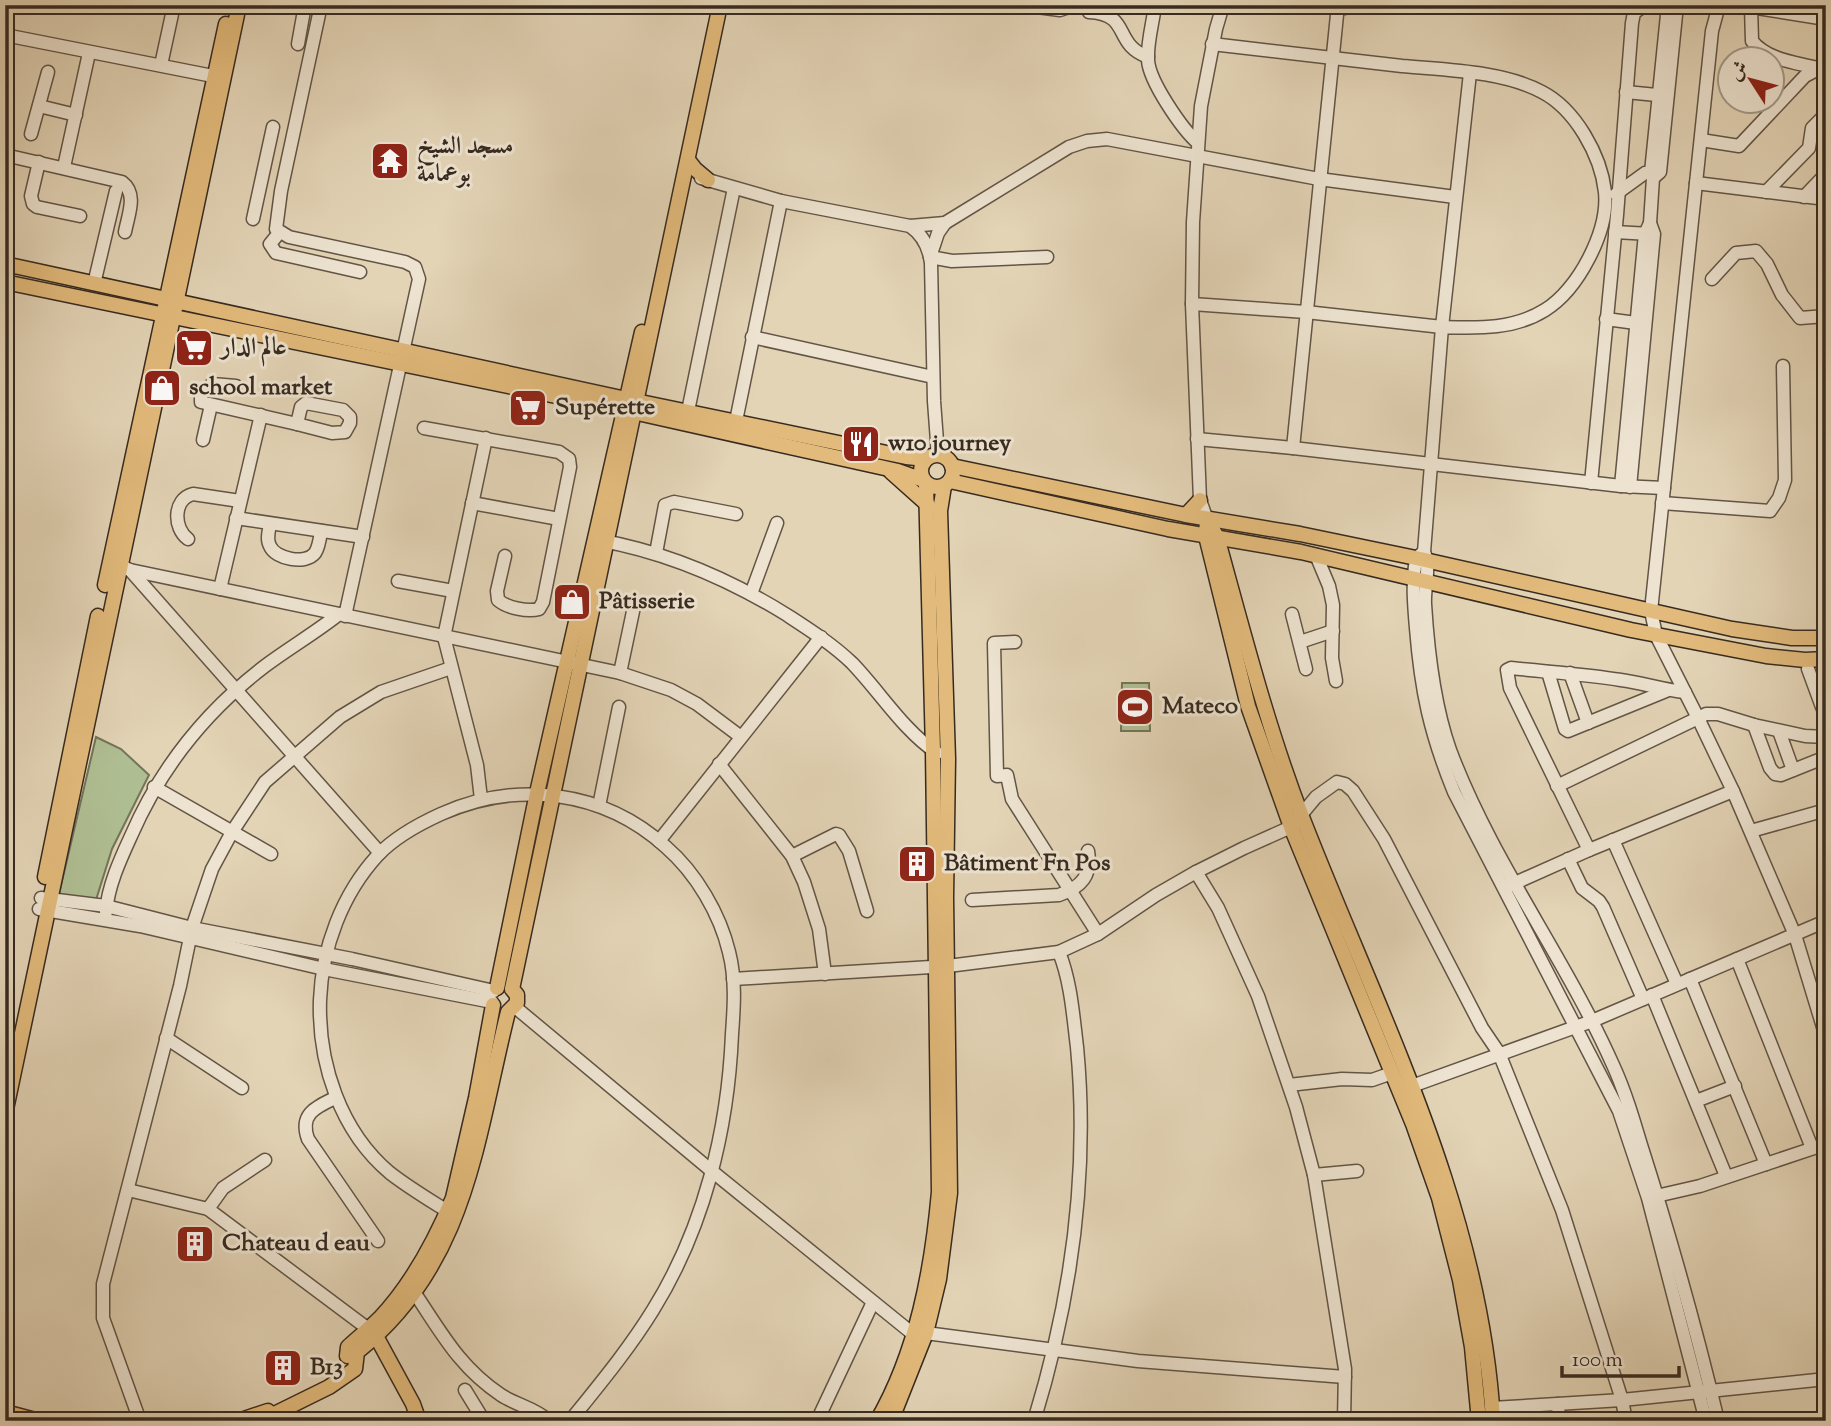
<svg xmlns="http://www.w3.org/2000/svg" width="1831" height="1426" viewBox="0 0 1831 1426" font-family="'Sorts Mill Goudy',Amiri,serif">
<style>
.green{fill:#afbe92;stroke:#737459;stroke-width:2}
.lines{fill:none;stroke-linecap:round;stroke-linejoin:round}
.minor-casing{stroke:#625546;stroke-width:15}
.major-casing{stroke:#372b20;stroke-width:17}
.minor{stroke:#ede3d0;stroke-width:12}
.major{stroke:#e2ba7b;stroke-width:14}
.labels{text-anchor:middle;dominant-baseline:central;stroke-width:6;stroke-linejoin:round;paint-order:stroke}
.poi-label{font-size:24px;font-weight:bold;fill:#372b20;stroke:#ede3d0;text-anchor:start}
</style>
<rect width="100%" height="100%" fill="#e3d4b6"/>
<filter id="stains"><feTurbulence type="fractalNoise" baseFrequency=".00286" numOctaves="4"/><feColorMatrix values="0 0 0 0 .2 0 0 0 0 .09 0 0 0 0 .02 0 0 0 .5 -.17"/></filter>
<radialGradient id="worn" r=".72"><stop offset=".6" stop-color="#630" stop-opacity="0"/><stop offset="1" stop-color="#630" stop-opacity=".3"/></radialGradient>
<g class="green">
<polygon points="1122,683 1149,683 1150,731 1121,731"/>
<polygon points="96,737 121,749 149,775 112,849 95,903 59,894"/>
</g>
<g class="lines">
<defs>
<g id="minor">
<polyline points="321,5 281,191 276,229 289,237 405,262 415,267 419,279 345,616"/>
<polyline points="1022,5 1060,10 1075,5"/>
<path d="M1089,5V12C1132,14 1112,44 1148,57"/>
<path d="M1155,5C1153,23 1147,42 1148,60C1149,81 1182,129 1198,143"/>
<path d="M1751,7L1752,41C1768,60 1794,62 1817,68"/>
<polyline points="1338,9 1361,5"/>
<polyline points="5,35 223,78"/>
<polyline points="298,44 305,5"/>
<path d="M1212,44C1276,51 1339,59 1402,66C1445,70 1503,71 1542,92C1575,109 1601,155 1605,192C1609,231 1578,290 1545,310C1513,330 1477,328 1442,327L1424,552C1431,568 1424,587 1425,604C1428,652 1434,705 1450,750C1492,862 1565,957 1613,1065C1625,1091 1633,1118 1641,1145C1670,1236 1696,1328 1718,1421"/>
<polyline points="161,65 174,5"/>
<polyline points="1626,92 1667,96"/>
<polyline points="39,106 76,115"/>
<polyline points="31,134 48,72"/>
<polyline points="1701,140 1739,146 1805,76 1826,65"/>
<path d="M5,155L122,182C138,194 128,215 125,232"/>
<polyline points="39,162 31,196 33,204 37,207 80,216"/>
<polyline points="64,167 89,53"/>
<path d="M701,178L781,201L910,226C923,235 929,247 931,263L934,401L938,455"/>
<polyline points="1653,178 1660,172 1677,5"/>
<polyline points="1696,183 1826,199"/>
<polyline points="1766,192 1809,148 1812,128 1826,114"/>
<polyline points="1616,194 1645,173 1656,172"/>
<polyline points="1804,197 1826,174"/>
<polyline points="253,219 273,127"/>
<polyline points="945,223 938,233 930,257 952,261 1047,257"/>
<polyline points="910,226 945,223 1069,147 1087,141 1107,139 1319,179 1455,197"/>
<polyline points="1615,232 1650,234"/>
<polyline points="279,233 270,244 276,253 360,272"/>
<polyline points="1712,279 1736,253 1756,251 1767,264 1782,295 1800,318 1826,316"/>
<polyline points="94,284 116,191"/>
<polyline points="1192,304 1306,312 1442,327 1470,73"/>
<polyline points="1606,319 1636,323"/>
<polyline points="752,337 933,377"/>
<polyline points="236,386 212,384 201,394 201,402 297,424"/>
<polygon points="306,403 343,410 350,417 350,423 345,432 332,433 297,424 301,407"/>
<polyline points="688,411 734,188"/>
<polyline points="736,421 781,201"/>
<path d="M424,428L559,452L569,459L570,467L543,602L539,609C528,612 507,608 498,600L497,591L505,556"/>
<polyline points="1197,439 1293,448 1621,486 1664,488"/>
<polyline points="203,440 211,405"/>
<polyline points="1293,448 1338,5"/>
<polyline points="1591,483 1617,215 1632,23 1634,13 1645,5"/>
<polyline points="1621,486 1644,244 1645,234 1650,223 1653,178 1651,172 1668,5"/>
<polyline points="1630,487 1654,234 1650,223"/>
<polyline points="472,503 559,519"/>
<polyline points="1662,503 1770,511 1779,498 1785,480 1783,366"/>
<polyline points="236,518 363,537"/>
<polyline points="1207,520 1200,500 1192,304 1193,222 1201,106 1216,29 1223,5"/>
<path d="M270,524C269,531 266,539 270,546C275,559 306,565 315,553C319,547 320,538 321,531"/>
<path d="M188,539C173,528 173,499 193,494L240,501"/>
<path d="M598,540C666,552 729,579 787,615C810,630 832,644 852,663C880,692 903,730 937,753"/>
<path d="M1424,552L1416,558C1412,582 1414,605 1416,628C1421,691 1430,733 1454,792L1619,1111L1648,1198L1706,1421"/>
<polyline points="656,553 665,505 674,502 736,514"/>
<polyline points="1316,555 1329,586 1333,605 1332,658 1336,681"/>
<polyline points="112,564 119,565 130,570 620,673 671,690 697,704 741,737"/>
<polyline points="130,570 380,853"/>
<polyline points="398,581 453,591"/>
<polyline points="220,589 261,415"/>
<polyline points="751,594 777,523"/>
<polyline points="1292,614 1306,669"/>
<polyline points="1015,642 994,643 997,776 1007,775 1012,799 1098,934"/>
<polyline points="1300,642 1333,631"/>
<polyline points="1808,669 1822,707 1826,712"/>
<polyline points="1548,672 1565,729 1568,731 1666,691"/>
<polyline points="620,673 635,602"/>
<polyline points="1570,673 1588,723"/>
<path d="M1685,692C1663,690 1643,683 1621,680C1584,674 1547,672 1511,668L1507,670L1510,688L1589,850L1733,791L1698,718L1706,714H1718L1754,725L1805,736L1826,737"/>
<polyline points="1754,725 1770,768 1775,774 1781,775 1826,757"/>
<polyline points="1779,731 1793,770"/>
<polyline points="719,764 792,856 804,882 819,929 825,974"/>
<polyline points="1557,786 1698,718 1656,635 1651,611 1712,31 1719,5 1751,7 1826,19"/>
<polyline points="154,787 271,854"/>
<polyline points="1733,791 1795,935 1826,1037"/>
<polyline points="481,799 477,765 444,637 486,438"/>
<polyline points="599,806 619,707"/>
<polyline points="1751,831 1826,810"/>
<polyline points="1613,840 1677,984"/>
<polyline points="659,841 821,637"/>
<polyline points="792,856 836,834 839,835 849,851 867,911"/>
<polyline points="1568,859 1582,888 1599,901 1603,907 1643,999"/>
<polyline points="1196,872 1244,848 1291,827 1316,797 1337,782 1345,784 1353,791 1384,839 1482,1028 1499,1053 1562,1210 1622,1400 1626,1421"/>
<polyline points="1506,887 1589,850"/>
<polyline points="41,898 106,906 192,928 352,959 494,991"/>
<path d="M972,900L1059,895C1082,887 1092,875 1088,851"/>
<polyline points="39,909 140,926 324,969 492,1002"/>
<path d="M106,912C108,886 120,860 131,836C160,769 206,711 265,666C289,648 315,633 339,614"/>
<polyline points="1737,959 1812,1148"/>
<polyline points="733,979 948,966 1059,952 1098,934 1156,895 1196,872 1218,908 1258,996 1296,1107 1314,1175 1345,1369 1344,1421"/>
<polyline points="1690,979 1766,1164"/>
<polyline points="1652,995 1726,1176"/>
<polyline points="515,1007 713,1172 913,1334 926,1333 1138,1361 1345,1377"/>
<polyline points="166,1038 242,1088"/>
<polyline points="1289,1085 1342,1079 1372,1080 1392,1073"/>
<polyline points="1412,1086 1592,1021 1826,921"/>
<path d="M335,1098C316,1107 299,1114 308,1139L378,1241"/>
<polyline points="1696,1101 1735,1086"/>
<polyline points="1314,1175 1357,1171"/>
<polyline points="128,1190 208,1209 367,1328"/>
<polyline points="1652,1197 1700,1186 1826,1144"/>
<polyline points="208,1209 223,1188 265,1160"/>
<path d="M447,1211C428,1199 408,1187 390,1173C340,1131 318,1063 320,1000C322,948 342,894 378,855C395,837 419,824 441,814C517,780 603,790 666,847C696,873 720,914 729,952C736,979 734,1007 732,1034C728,1130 704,1228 653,1310C629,1349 599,1385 570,1421"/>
<path d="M414,1292C441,1332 459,1367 501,1395C516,1405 535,1408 549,1421"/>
<polyline points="465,1390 484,1421"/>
<polyline points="1558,1404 1559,1421"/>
<polyline points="1492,1408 1622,1400 1826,1379"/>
<polyline points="140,1421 103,1318 103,1284 180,986 192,928 212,869 232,832 265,782 340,717 381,692 451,668"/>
<polyline points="817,1421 873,1302"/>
<path d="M1034,1421C1071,1300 1089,1173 1077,1047C1073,1015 1071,982 1059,952"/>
</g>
<g id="major">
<polyline points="688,160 695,169 708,180"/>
<polyline points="5,264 626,399 906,457 926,459"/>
<polyline points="5,282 624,410 898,471 923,480"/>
<circle cx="937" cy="471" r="16"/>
<polyline points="952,466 1186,515 1300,534 1416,558 1732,629 1792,638 1826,638"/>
<polyline points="891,472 928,505"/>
<polyline points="950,481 1168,529 1301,552 1631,630 1766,656 1805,660 1826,659"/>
<polyline points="1186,515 1200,500"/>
<path d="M1207,520L1217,537C1243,631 1267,726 1302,817C1378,1013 1481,1206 1493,1421"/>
<polyline points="1207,520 1206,536 1248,706 1291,827 1413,1124 1439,1198 1460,1280 1472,1347 1479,1421"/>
<polyline points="105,585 226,24"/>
<polyline points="45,877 98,616"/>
<polyline points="497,988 537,793 642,332"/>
<path d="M5,1114C83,744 161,375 239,5"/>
<polyline points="371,1332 376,1336 413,1404 419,1421"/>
<path d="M347,1356L348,1347C358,1338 370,1328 380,1318C412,1284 435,1241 453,1198L476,1098L493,1005"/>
<polyline points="5,1412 39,1421"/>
<polyline points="238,1421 268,1411"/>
<path d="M260,1421L329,1387L355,1369L357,1352C468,1264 476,1139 508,1012L517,1003V995L512,989L720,5"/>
<path d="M877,1421C917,1352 932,1270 939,1192L933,751L926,484"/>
<polyline points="891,1421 926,1333 939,1279 950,1193 946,898 948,759 940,511 944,486"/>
</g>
</defs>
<use href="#minor" class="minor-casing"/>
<use href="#major" class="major-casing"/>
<use href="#minor" class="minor"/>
<use href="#major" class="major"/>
</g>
<defs>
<symbol id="temple-square" viewBox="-11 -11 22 22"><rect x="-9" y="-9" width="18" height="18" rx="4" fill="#8f2418" stroke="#ede3d0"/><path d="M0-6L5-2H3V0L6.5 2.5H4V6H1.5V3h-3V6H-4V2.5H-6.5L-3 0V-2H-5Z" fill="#fff"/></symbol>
<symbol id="supermarket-square" viewBox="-11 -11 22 22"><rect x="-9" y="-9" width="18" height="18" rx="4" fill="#8f2418" stroke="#ede3d0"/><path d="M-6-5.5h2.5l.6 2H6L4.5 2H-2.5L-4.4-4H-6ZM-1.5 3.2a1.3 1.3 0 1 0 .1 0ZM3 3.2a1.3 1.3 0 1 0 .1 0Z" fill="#fff"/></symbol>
<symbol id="shop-square" viewBox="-11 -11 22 22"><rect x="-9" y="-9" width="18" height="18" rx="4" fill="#8f2418" stroke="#ede3d0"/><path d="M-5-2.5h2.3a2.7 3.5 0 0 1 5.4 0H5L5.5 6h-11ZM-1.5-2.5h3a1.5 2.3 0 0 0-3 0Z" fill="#fff"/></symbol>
<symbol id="restaurant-square" viewBox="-11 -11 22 22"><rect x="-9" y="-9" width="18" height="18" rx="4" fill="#8f2418" stroke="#ede3d0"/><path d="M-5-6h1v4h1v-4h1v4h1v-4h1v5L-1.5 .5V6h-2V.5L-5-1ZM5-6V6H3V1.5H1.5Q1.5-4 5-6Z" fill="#fff"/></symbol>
<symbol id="stadium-square" viewBox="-11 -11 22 22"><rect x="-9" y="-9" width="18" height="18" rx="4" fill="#8f2418" stroke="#ede3d0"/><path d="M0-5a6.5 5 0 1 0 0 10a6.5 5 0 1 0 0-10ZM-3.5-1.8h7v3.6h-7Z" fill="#fff"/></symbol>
<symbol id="building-square" viewBox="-11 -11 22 22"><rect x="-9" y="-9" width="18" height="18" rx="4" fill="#8f2418" stroke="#ede3d0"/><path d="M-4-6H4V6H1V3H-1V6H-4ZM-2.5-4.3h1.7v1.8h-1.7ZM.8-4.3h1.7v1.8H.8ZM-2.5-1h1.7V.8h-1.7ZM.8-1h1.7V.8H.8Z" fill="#fff"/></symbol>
</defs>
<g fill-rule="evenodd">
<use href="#temple-square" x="368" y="139" width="44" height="44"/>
<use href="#supermarket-square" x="172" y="326" width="44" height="44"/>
<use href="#shop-square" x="140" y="366" width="44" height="44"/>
<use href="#supermarket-square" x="506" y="386" width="44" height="44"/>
<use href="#restaurant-square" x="839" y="422" width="44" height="44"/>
<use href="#shop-square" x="550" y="580" width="44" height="44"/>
<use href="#stadium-square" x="1113" y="685" width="44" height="44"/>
<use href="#building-square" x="895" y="842" width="44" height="44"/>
<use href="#building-square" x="173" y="1222" width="44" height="44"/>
<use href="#building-square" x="261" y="1346" width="44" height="44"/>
</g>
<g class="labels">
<g class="poi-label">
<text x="417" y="147">مسجد الشيخ<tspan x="417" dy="28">بوعمامة</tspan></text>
<text x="221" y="348">عالم الدار</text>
<text x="189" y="388">school market</text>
<text x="555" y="408">Supérette</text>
<text x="888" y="444">w10 journey</text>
<text x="599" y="602">Pâtisserie</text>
<text x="1162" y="707">Mateco</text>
<text x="944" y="864">Bâtiment Fn Pos</text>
<text x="222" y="1244">Chateau d eau</text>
<text x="310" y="1368">B13</text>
</g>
</g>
<rect width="1831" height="1426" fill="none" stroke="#e3d4b6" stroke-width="28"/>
<rect x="7" y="7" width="1817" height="1412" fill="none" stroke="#372b20" stroke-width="3.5"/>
<rect x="14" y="14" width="1803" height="1398" fill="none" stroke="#372b20" stroke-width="2"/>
<g transform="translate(1751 80) rotate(306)"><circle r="33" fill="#ede3d0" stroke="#a4998a" stroke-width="2"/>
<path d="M0-5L12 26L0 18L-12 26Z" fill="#8f2418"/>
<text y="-10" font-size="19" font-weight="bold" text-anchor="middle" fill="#372b20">ش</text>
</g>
<path d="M1562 1366v10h117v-10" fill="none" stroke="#372b20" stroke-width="3.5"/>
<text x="1572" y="1366" font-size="21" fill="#372b20" stroke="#ede3d0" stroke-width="5" paint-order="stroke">100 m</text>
<rect width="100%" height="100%" filter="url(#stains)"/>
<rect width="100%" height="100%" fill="url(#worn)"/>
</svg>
